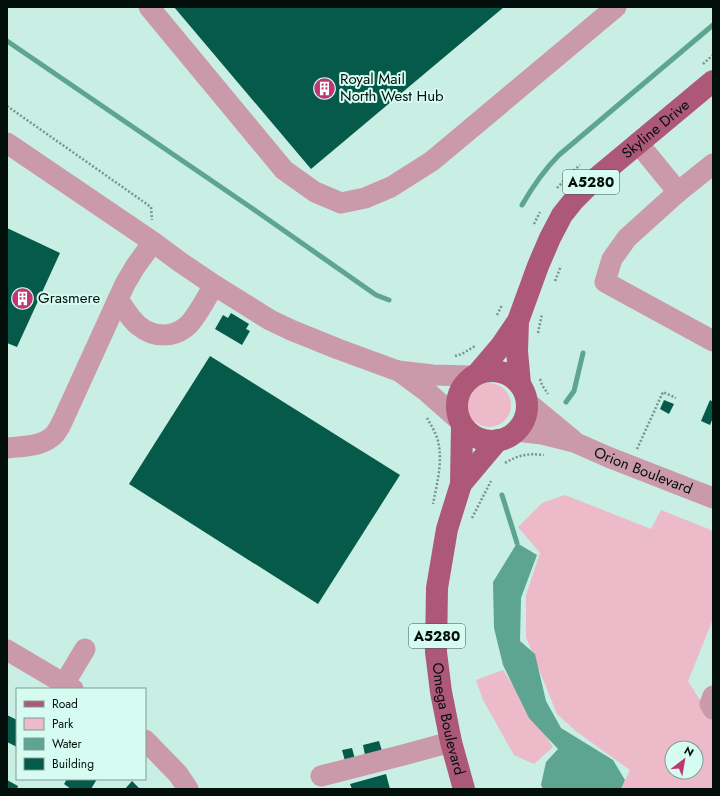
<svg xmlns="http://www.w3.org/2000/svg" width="720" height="796" viewBox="0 0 720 796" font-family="Jost,sans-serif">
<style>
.green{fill:#edbaca;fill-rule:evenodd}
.water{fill:#5da491}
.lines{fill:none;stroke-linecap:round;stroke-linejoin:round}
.stream{stroke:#5da491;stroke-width:5}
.building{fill:#055a4a}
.path{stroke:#79948c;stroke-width:2.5;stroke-dasharray:2 2;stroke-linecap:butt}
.minor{stroke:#cb9aaa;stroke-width:21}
.major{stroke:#ae5878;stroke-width:22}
.labels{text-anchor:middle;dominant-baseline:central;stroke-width:4;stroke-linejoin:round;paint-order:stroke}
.shield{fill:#d6fbf0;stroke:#425650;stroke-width:1}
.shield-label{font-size:14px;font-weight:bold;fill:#030f0b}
.poi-label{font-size:15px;fill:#030f0b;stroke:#d6fbf0;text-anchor:start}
.street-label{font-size:15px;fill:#030f0b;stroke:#d6fbf0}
</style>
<rect width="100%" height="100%" fill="#c9eee3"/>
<g class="green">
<circle cx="489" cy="405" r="22"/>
<path d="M565,495L651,529L661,510L711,530L713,533V619L688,681L713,721V789H621L630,770L577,732L557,714L526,637V595L540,553L518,527L542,503ZM672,748H696V772H672Z"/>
<polygon points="503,670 553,747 534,764 514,755 483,700 476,680"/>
</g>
<polygon class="water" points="517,543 537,555 521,598 520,641 535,654 546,701 561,728 613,760 625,780 621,789 543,789 541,785 546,762 558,749 529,718 503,665 494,628 493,582"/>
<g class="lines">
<g class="stream">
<polyline points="7,41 256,211 376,295 389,300"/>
<path d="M522,205C533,186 544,170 559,155L713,25"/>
<polyline points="566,402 574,391 583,353"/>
<polyline points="502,495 517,543"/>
</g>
</g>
<g class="building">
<polygon points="174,7 504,7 311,169"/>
<polygon points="7,228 60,253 17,347 7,343"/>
<polygon points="231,313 249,324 246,329 250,331 242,345 215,329 223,315 228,318"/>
<polygon points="210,356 400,475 318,604 129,484"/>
<polygon points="664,400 674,404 669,414 660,409"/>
<polygon points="710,400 713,402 713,421 712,420 710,425 701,421"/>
<polygon points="7,715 17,720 17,747 7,742"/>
<polygon points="379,741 382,751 365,755 363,745"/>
<polygon points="352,748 355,759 345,761 342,750"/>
<polygon points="386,774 390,789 352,789 350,784"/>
<polygon points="67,779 97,779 91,789 71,789 64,784"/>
<polygon points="7,780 18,786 17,789 7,789"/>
<polygon points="132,781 139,788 138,789 125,789"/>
</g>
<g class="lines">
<g class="path">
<polyline points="703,64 713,55"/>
<polyline points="7,106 151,207 152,220"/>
<polyline points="557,188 572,172 580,165"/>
<polyline points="534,224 540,212"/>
<polyline points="555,281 561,266"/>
<polyline points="497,315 502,305"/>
<polyline points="538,333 542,314"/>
<polyline points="455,356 462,354 475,346"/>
<polyline points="540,379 542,385 548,394"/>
<path d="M427,418C431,425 436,433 438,441C443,462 437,483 433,504"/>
<polyline points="637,449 663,392 676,398"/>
<path d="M505,463C519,455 527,453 544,455"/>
<polyline points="472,518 491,481"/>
</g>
<g class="minor">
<polyline points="149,7 284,170 315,192 341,203 365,198 391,187 432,161 616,7"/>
<polyline points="7,143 153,242 180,262 214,285 270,320 291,330 338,349 398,371 433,375 471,376"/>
<polyline points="638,143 678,192"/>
<polyline points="713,164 678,192 627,238 612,259 605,282 713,341"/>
<path d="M118,299C124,308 130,319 139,326C155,339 177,338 191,322C200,311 207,297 214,285"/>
<polyline points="399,371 426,391 459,420"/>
<polyline points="527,402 573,440"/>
<path id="s1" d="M516,431L542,434L574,442L608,457L713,498"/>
<path d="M7,448C23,446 43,447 55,434C58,430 61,425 63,420L125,284L135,267L153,242"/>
<polyline points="7,650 73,689"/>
<polyline points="64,684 85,649"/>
<polyline points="713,696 710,704 713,709"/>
<polyline points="145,740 178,774 188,789"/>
<polyline points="321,776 407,754 451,742"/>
</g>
<g class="major">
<polyline points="518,321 517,351 520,384"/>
<circle cx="492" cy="406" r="35"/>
<path id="s2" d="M478,373L501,346L518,321L538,266L550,238L562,215L574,200L593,181L713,81"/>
<path id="s3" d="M462,426L461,484L447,529L437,588L436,652L441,692L451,742L464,789"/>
<polyline points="461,484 498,440"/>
</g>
</g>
<defs>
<symbol id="building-disc" viewBox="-11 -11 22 22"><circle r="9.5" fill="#bf3673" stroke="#d6fbf0"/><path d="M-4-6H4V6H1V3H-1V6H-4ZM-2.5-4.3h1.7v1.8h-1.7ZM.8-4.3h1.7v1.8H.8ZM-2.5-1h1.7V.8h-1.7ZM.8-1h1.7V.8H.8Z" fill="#fff"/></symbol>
</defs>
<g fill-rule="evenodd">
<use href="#building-disc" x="312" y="76" width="25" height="25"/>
<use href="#building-disc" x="10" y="286" width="25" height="25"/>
</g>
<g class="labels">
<g class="shield">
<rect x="563" y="170" width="56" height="24" rx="3"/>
<rect x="409" y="624" width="56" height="24" rx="3"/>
</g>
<g class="shield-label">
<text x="591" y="182">A5280</text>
<text x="437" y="636">A5280</text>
</g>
<g class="poi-label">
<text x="340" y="79">Royal Mail<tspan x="340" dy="17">North West Hub</tspan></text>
<text x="38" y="298">Grasmere</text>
</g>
<g class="street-label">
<text stroke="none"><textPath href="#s2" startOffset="308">Skyline Drive</textPath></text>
<text stroke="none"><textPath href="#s1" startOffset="134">Orion Boulevard</textPath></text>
<text stroke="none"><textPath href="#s3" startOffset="297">Omega Boulevard</textPath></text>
</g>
</g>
<rect width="720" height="796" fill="none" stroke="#030f0b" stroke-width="16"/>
<rect x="16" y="688" width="130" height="92" fill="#d6fbf0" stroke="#829d94"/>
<rect x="24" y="701" width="20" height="6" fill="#ae5878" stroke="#829d94"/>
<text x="52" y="708" font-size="12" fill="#030f0b">Road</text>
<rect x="24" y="718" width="20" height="12" fill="#edbaca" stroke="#829d94"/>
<text x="52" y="728" font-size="12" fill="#030f0b">Park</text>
<rect x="24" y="738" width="20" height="12" fill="#5da491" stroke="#829d94"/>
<text x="52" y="748" font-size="12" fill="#030f0b">Water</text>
<rect x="24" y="758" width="20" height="12" fill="#055a4a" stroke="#829d94"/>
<text x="52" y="768" font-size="12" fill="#030f0b">Building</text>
<g transform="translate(684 760) rotate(31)"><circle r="19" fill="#d6fbf0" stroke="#829d94"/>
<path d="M0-3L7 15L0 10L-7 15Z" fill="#bf3673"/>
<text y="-6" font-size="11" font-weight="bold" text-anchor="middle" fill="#030f0b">N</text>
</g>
</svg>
